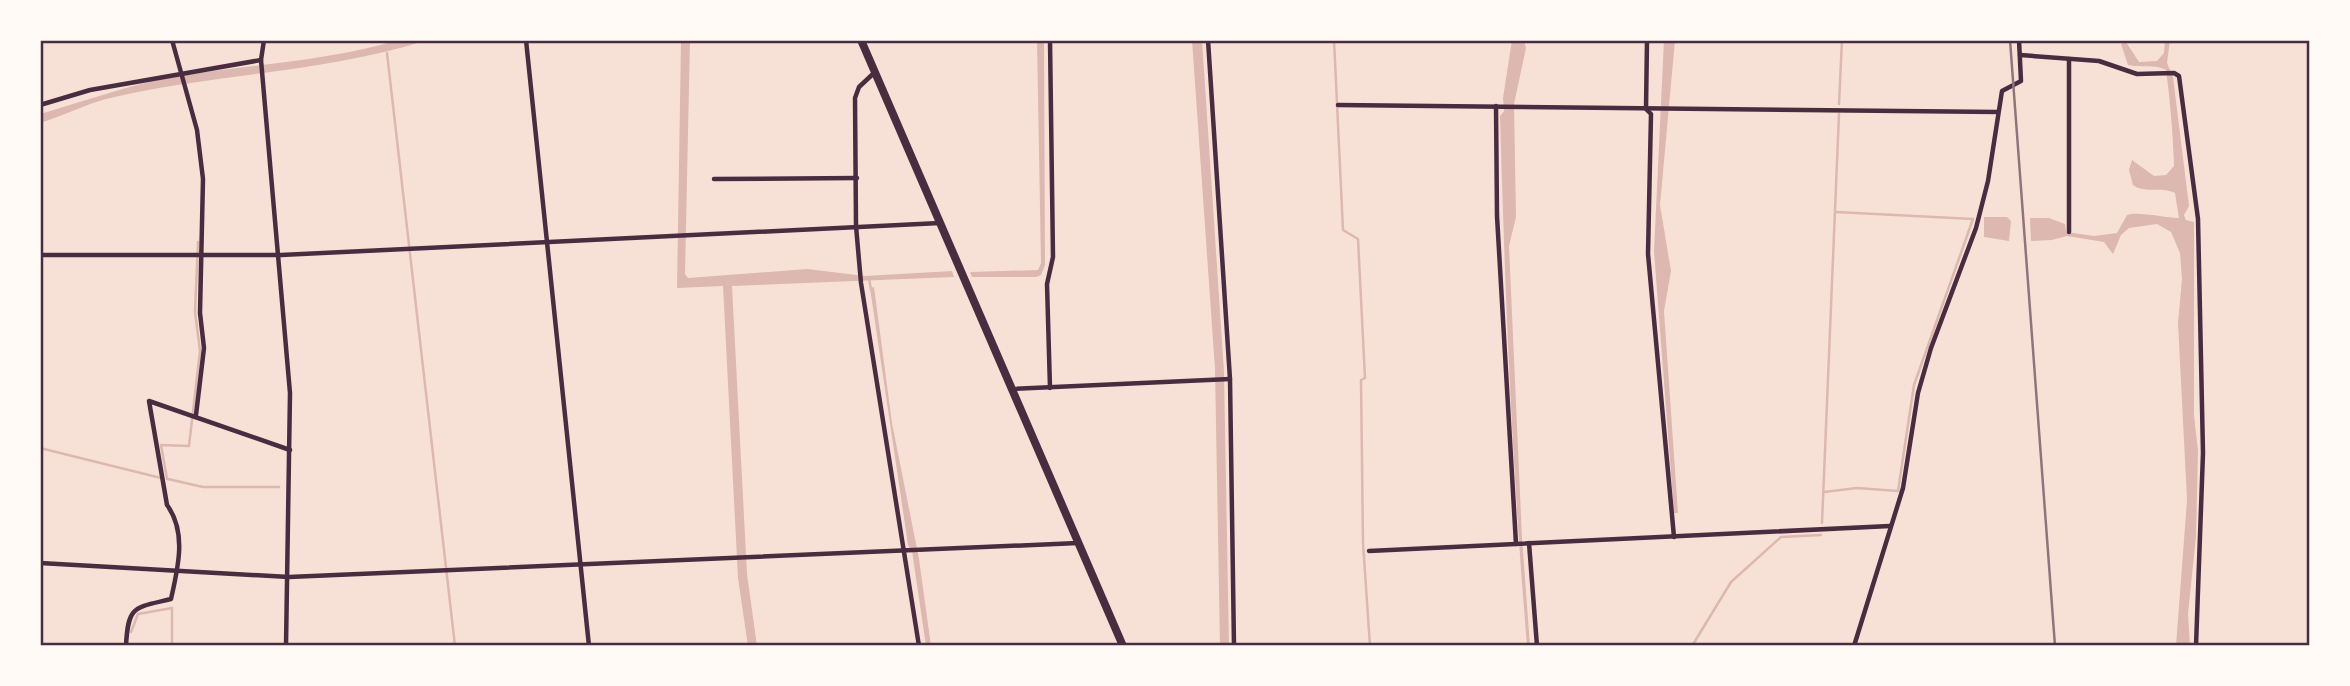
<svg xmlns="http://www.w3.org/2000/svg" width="2350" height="686" viewBox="0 0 2350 686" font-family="Commissioner,sans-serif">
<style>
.water{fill:#dcb8b0}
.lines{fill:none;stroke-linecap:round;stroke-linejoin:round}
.stream{stroke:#dcb8b0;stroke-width:2.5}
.minor{stroke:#4a2c40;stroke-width:4.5}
.trunk{stroke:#4a2c40;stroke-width:8}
.rail{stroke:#8f747c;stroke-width:2.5}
.neatline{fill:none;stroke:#4a2c40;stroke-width:2.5}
</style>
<rect width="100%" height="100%" fill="#f7e1d7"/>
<g class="water">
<path d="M398,40H427C322,74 212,73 106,99C84,105 62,116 40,123V114C86,101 127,85 175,77C249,64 325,62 398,40Z"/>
<polygon points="681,40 690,40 685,274 688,278 807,269 865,276 952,271 954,277 732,286 747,574 757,646 748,646 738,578 723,286 677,288"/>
<polygon points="1037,40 1044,40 1045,265 1041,275 1036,277 972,277 970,272 1038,270 1041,263"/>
<polygon points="1192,40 1202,40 1224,372 1229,646 1220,646 1215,369"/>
<path d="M1512,40H1524L1526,48L1514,104L1516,217L1509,246L1522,538L1530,646H1527C1512,470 1505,293 1500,116L1504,111L1503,98Z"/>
<polygon points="1664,40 1675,40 1660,205 1671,271 1664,311 1678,513 1674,513 1654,251"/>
<path d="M2165,40H2170L2167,63L2173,77L2189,206L2184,215L2186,220L2194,222V415L2198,451L2196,536L2188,614L2190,646H2176L2187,500L2178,323L2182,279L2180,253L2171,232L2157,224L2129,228L2121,235L2113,254L2104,242L2067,236L2052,240L2031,241L2030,218H2049L2065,224L2066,232L2094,236L2117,233L2127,215C2138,211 2165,218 2179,218L2175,193C2162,186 2145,194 2133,185L2129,170L2132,160L2154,176L2166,175L2174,166C2173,133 2170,100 2166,70C2156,64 2140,68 2128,65L2121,44L2126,42L2139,62L2157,61L2164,53Z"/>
<polygon points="1984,217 2007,217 2011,221 2009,241 1984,237"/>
<polygon points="874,287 892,423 919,559 931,646 926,646 912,551 908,545 870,288"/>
</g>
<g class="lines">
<g class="stream">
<polyline points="1334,40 1343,230 1358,239 1365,378 1361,380 1363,543 1370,646"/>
<polyline points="387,53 455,646"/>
<polyline points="1839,104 1842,40"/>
<polyline points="869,278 871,290"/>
<polyline points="40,448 161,478"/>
<polyline points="167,479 161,445 189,446 200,351 195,312 198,242"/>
<polyline points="168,479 203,487 279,487"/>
<polyline points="1824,492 1857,488 1898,491 1914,385 1973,219 1836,212"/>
<polyline points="1822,523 1839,114"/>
<polyline points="131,632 138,614 172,608 172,646"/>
<polyline points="1692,646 1731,582 1781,537 1821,535"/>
</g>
<g class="minor">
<polyline points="172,40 197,130 203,179 200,313 204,348 196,415"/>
<polyline points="264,40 261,60 290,393 286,646"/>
<polyline points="526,40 589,646"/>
<polyline points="1208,40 1230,379 1234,646"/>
<polyline points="1647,40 1646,109 1651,114 1648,254 1674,537"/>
<polyline points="2020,55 2099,61 2137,74 2174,73 2179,76 2198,219 2203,453 2196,646"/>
<polyline points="2069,59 2069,232"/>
<polyline points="874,73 859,87 855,98 856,226 861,283 919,646"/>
<polyline points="40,105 90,90 261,60"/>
<polyline points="1338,105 1998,112"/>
<polyline points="1496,106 1497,216 1516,544"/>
<polyline points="714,179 857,178"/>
<polyline points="40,255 281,255 940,223"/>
<polyline points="1050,388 1047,284 1053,257 1050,40"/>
<polyline points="1012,389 1230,379"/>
<polyline points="1529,543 1537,646"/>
<polyline points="1369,551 1890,526"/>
<polyline points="40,563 289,577 1078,543"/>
<path d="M126,646C128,605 134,608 171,599C178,568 187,532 167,505L149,401L290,450"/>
<polyline points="1854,646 1903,488 1918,393 1931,348 1976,228 1988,181 2002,91 2021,81 2019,40"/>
</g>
<polyline class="trunk" points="861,40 1123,646"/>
<polyline class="rail" points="2010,40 2055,646"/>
</g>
<rect width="2350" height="686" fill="none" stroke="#fffaf5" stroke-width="84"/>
<rect x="42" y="42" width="2266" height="602" class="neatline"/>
</svg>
